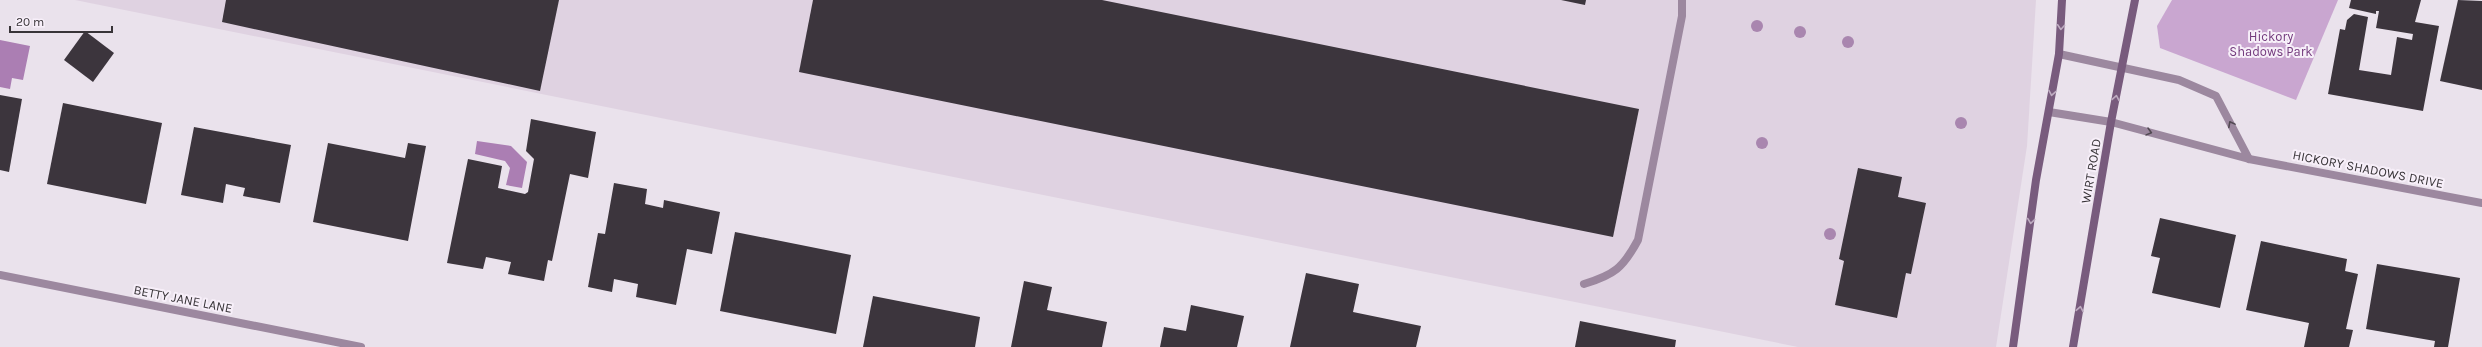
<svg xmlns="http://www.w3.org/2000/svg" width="2482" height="347" viewBox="0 0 2482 347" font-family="Karla,sans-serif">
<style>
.built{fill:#dfd2e1}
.green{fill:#c9a6d0}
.water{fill:#ab7eb3}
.building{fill:#3c353d}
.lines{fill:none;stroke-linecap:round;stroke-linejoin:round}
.lane{stroke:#9c889f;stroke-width:8}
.street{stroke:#9c889f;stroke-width:8}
.secondary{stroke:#785b7d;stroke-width:8}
.tree{fill:#a986af}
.oneway{stroke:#beacc1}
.oneway2{stroke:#514952}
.labels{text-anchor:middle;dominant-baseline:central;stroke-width:4;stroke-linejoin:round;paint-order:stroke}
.park-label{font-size:13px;fill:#733a7d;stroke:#f7eff9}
.street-label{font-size:13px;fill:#383438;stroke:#f7eff9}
</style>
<rect width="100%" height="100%" fill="#eae2ec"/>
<polygon class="built" points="75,0 2036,0 2027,146 1996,347 1798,347"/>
<polygon class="green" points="2172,0 2338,0 2296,100 2160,48 2157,26"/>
<g class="water">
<polygon points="0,40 30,46 23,80 12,78 10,89 0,87"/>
<polygon points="477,141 511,146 527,162 522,188 506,185 510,168 505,161 475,154"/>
</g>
<g class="building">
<polygon points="226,0 559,0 540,91 222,22"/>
<polygon points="813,0 1102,0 1639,109 1613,237 799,72"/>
<polygon points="1561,0 1586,0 1585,5"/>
<polygon points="2351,0 2421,0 2415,22 2439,26 2423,111 2328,94 2340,29 2345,30 2347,20 2354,14 2368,17 2359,70 2391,75 2397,37 2412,40 2413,34 2376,28 2379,11 2376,11 2376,14 2349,8"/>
<polygon points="2458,0 2482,1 2482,90 2440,81"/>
<polygon points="85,31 114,53 93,82 64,60"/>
<polygon points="0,95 22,99 9,172 0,170"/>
<polygon points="63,103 162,123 146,204 47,184"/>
<polygon points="531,119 596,132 588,178 570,174 552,261 548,260 544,281 508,274 511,262 486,257 483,269 447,263 468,159 502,166 498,188 525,194 528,192 534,159 526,151"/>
<polygon points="194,127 291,145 280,203 243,196 245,188 226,184 223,203 181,195"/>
<polygon points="328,143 405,158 408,143 426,146 408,241 313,222"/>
<polygon points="1858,168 1902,177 1898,197 1926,203 1911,274 1906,273 1897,318 1835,305 1844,261 1839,259"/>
<polygon points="614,183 647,189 645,204 663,208 664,200 720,212 712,254 687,249 676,305 636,297 638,284 614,279 612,292 588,287 598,233 605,234"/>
<polygon points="2160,218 2236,235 2220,308 2152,293 2160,258 2151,256"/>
<polygon points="735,232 851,255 836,334 720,311"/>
<polygon points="2261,241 2347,259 2345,271 2358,274 2346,329 2353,330 2349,347 2304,347 2309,323 2246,310"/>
<polygon points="2377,264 2460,278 2448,347 2434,347 2435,341 2366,329"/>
<polygon points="1306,273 1359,284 1353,312 1421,326 1416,347 1290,347"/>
<polygon points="1024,281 1052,287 1047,310 1107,322 1102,347 1011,347"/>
<polygon points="873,296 980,317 975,347 863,347"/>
<polygon points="1191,305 1244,316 1237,347 1160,347 1164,327 1186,331"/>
<polygon points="1580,321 1676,340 1675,347 1575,347"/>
</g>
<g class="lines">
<path class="lane" d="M1584,284C1614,275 1623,268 1638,240L1682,16V0"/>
<g class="street">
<polyline points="2059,54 2179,80 2216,96 2249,159"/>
<polyline points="2049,112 2111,122 2249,159 2482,203"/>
<polyline points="0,275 361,347"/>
</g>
<g class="secondary">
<polyline points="2013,347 2036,180 2059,54 2062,0"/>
<polyline points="2073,347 2111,122 2135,0"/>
</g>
</g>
<g class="tree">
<circle cx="1757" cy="26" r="6"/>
<circle cx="1800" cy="32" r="6"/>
<circle cx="1848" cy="42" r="6"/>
<circle cx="1961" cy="123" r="6"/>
<circle cx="1762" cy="143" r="6"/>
<circle cx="1830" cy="234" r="6"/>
</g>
<defs><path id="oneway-chevron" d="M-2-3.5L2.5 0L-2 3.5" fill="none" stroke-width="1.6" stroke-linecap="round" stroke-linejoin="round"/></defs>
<g class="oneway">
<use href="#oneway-chevron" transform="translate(2061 27) rotate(94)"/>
<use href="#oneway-chevron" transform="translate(2052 93) rotate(100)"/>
<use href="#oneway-chevron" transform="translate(2116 98) rotate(-80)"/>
<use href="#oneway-chevron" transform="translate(2031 221) rotate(98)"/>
<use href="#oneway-chevron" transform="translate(2080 309) rotate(-80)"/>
</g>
<g class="oneway2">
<use href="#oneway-chevron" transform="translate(2231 124) rotate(-118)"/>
<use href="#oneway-chevron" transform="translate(2149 132) rotate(15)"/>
</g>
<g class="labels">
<g class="park-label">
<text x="2271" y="36">Hickory<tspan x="2271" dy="15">Shadows Park</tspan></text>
</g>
<g class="street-label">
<text transform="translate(2368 169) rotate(11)">HICKORY SHADOWS DRIVE</text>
<text transform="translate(2091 171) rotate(-80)">WIRT ROAD</text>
<text transform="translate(183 299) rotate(11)">BETTY JANE LANE</text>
</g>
</g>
<path d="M10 26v6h102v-6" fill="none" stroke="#383438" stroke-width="2"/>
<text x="16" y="26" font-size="12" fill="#383438" stroke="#f7eff9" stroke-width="3" paint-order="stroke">20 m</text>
</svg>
